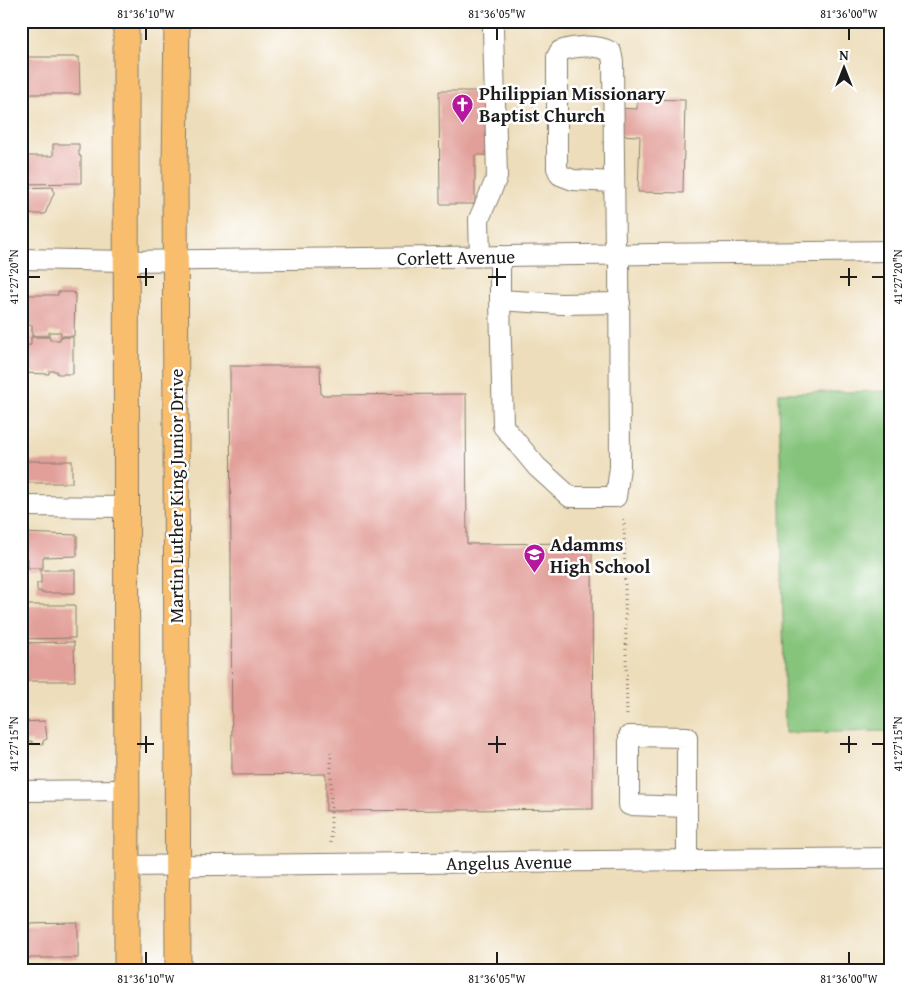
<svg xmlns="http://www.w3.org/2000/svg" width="912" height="992" viewBox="0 0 912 992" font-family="'Gentium Book Plus',serif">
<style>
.green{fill:#86c47b;stroke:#51704c}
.building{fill:#e29f99}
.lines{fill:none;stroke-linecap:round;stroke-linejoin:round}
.minor-casing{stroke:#847c6b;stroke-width:22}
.major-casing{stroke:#847c6b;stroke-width:27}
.path{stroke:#847c6b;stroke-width:3;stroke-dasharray:1 4;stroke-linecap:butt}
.minor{stroke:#fff;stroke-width:20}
.major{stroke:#f9be6d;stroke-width:25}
.ticks{fill:none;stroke:#1c1c1c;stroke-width:2}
.labels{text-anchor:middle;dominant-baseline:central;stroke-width:5;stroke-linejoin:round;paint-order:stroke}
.poi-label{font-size:19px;font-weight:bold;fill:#1c1c1c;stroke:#fff;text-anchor:start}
.street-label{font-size:19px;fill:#1c1c1c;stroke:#fff}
.neatline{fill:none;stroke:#1c1c1c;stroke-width:2}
.ticks-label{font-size:12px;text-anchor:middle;fill:#1c1c1c}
</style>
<rect width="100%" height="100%" fill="#fff"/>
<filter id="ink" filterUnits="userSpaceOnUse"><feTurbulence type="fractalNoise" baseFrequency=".02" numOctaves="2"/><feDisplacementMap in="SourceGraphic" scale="10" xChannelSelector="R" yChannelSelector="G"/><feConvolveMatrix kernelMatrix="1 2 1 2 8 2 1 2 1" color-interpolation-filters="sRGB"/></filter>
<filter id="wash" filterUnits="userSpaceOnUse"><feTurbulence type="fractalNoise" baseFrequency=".0096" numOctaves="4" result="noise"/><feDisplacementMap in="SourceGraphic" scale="20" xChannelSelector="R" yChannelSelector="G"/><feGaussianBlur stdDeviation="1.12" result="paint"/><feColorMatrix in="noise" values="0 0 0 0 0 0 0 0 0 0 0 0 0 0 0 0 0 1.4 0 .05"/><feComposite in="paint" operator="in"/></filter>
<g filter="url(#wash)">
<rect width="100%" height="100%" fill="#edddba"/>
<polygon class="green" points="891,391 891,731 785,733 779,393"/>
<g id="blocks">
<g class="building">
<polygon points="21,57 79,57 80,94 21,94"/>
<polygon points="439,91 486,91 486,155 475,155 475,204 440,204"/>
<polygon points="637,99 685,100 683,193 638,192 640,136 615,135 616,108 637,109"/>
<polygon points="53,144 79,144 79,156 81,156 81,183 23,184 21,182 22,156 53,156"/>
<polygon points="53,187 54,193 45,214 21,214 21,188"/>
<polygon points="58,292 73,292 75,294 74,336 61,336 61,332 49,332 49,336 32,336 32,325 21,325 21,295 58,295"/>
<polygon points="31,337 50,337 50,340 60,340 60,337 73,337 73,374 57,374 57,371 49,371 49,374 21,373 21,346 31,345"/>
<polygon points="230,366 320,366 321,395 466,394 467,544 592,543 593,809 326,811 326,774 232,775"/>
<rect x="21" y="461" width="51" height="22"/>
<polygon points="21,533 77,535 77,556 43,557 43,568 28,568 28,558 21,558"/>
<polygon points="41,570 75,570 75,593 41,593 41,591 37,591 37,583 41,583"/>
<polygon points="21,605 75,605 75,638 21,639"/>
<polygon points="74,642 75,681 24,681 24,674 21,674 21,643"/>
<polygon points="45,721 47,739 43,741 43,744 32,744 32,741 21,742 21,722"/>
<polygon points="78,923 78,958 21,958 21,924"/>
</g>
</g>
</g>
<g filter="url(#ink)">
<use href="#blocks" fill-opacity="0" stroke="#847c6b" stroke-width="1"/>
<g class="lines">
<defs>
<g id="minor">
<path d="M614,182L573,180L560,175L557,168V57L560,51C575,46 597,44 611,52L613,62L615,255"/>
<polyline points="480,256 479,219 497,177 493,28"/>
<polyline points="500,256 500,300 561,304 620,303"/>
<polyline points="21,259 127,261 891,251"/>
<polyline points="500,300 503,426 537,467 570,497 616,497 620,467 619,255"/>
<polyline points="21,506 127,507"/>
<polyline points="21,791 127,790"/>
<polyline points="687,807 629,805 629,736 687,737 687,860"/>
<polyline points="127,866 891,858"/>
</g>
<g id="major">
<polyline points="126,21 127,971"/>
<polyline points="177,21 175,168 178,971"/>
</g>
</defs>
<use href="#minor" class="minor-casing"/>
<use href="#major" class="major-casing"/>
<g class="path">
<polyline points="624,519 627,718"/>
<polyline points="331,752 331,844"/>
</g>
<use href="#minor" class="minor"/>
<use href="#major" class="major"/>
</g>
</g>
<path class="ticks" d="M146,28V40M497,28V40M849,28V40M146,268V286M497,268V286M849,268V286M28,277H40M137,277H154M488,277H506M840,277H857M872,277H884M146,736V753M497,736V753M849,736V753M28,744H40M137,744H154M488,744H506M840,744H857M872,744H884M146,952V964M497,952V964M849,952V964"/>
<defs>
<symbol id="church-pin" viewBox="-11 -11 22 30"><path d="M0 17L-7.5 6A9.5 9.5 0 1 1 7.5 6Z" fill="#b5179e" stroke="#fff"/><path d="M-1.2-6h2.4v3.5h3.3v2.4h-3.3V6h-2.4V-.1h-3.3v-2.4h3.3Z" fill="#fff"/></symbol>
<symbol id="school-pin" viewBox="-11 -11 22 30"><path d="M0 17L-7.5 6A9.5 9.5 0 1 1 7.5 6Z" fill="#b5179e" stroke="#fff"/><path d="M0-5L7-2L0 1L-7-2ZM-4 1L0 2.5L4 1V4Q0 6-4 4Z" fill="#fff"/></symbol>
</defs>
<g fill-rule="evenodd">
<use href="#church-pin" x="450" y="92" width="25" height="34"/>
<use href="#school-pin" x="522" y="542" width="25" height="34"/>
</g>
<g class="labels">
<g class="poi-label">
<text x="479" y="93">Philippian Missionary<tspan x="479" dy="22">Baptist Church</tspan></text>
<text x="550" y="544">Adamms<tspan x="550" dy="22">High School</tspan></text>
</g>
<g class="street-label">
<text transform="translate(456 257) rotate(-1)">Corlett Avenue</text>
<text transform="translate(176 496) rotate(-90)">Martin Luther King Junior Drive</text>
<text transform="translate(509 862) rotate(-1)">Angelus Avenue</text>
</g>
</g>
<rect width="912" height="992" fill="none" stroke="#fff" stroke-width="55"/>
<g transform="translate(844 68)" stroke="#ffffff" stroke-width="4" paint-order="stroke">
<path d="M0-4L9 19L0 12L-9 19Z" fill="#1c1c1c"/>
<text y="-8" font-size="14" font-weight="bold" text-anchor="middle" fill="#1c1c1c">N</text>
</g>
<rect x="28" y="28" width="856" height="936" class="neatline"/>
<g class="ticks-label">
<text x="146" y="18">81°36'10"W</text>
<text x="497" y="18">81°36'05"W</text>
<text x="849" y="18">81°36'00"W</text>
<text transform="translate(14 277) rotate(-90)" y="4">41°27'20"N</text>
<text transform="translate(898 277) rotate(-90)" y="4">41°27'20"N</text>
<text transform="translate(14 744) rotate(-90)" y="4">41°27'15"N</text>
<text transform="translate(898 744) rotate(-90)" y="4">41°27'15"N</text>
<text x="146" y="983">81°36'10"W</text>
<text x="497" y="983">81°36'05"W</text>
<text x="849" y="983">81°36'00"W</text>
</g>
</svg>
